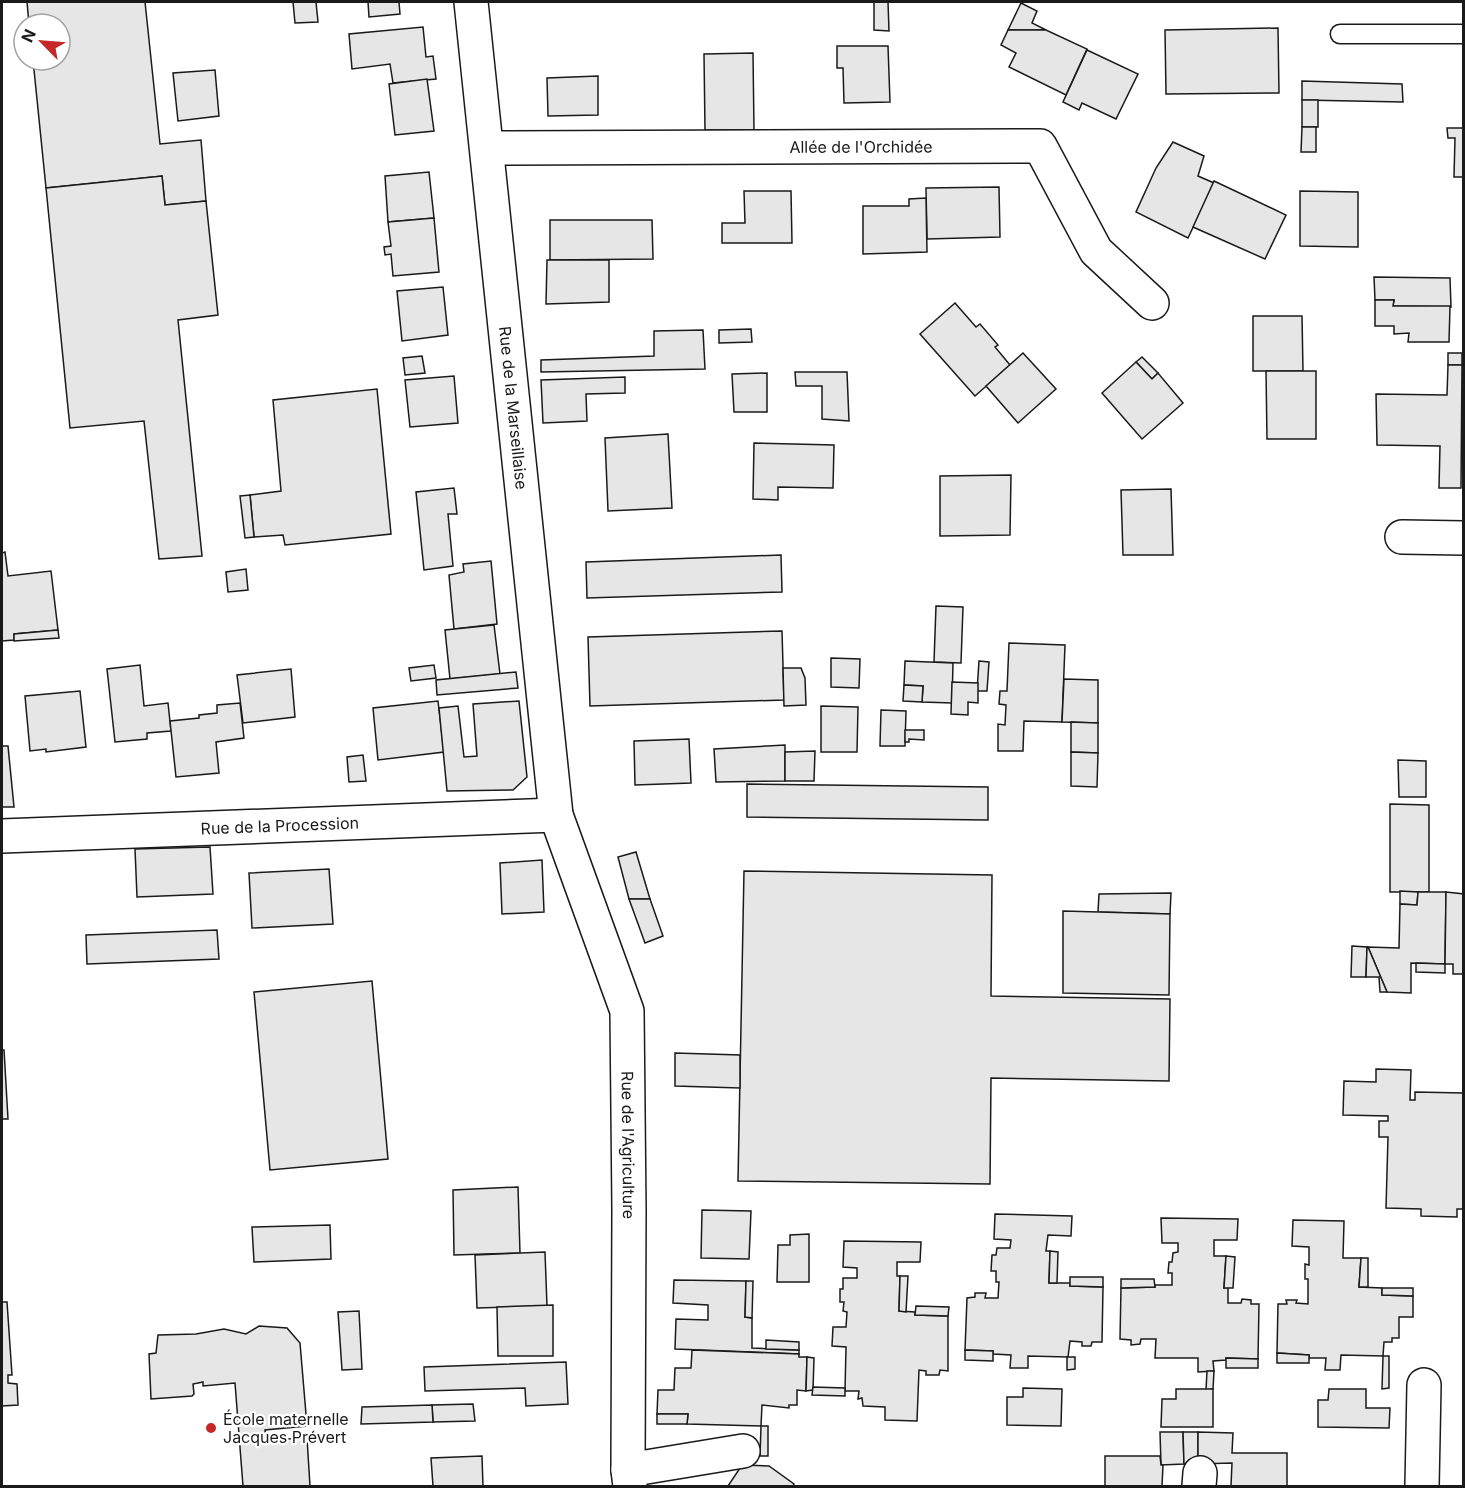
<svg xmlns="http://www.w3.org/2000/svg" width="1465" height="1488" viewBox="0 0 1465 1488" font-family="Inter,sans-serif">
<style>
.building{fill:#e6e6e6;stroke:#1a1a1a;stroke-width:1.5}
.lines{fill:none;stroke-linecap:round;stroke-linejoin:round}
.lane-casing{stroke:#1a1a1a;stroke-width:21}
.street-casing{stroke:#1a1a1a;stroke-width:36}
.lane{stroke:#fff;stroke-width:18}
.street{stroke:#fff;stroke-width:33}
.poi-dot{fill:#c62828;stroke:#fff;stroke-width:2}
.labels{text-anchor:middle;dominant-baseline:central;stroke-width:4.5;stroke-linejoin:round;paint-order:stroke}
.street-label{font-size:16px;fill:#1a1a1a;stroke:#fff}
.poi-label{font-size:16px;fill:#1a1a1a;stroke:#fff;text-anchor:start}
</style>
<rect width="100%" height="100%" fill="#fff"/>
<g class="building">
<polygon points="27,2 145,2 160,144 201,140 206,201 165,205 162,176 46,188 33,60 60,60 60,24 29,24"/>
<polygon points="293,2 316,2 318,22 295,23"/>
<polygon points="368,2 399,2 400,14 369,17"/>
<polygon points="874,2 888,2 889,31 874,30"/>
<polygon points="1021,3 1037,11 1032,23 1046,30 1008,30"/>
<polygon points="423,27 426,57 433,56 436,79 393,83 390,64 352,69 349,34"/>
<polygon points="1278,28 1279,93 1166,94 1165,30"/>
<polygon points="1008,30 1046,30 1087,49 1066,95 1009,67 1016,53 1001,45"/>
<polygon points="837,46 888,46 890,102 844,103 843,68 837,68"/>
<polygon points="1087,50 1138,74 1116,119 1082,103 1079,110 1063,102"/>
<polygon points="753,53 754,130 705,130 704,54"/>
<polygon points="215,70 219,116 178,121 173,73"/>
<polygon points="598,76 598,115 548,116 547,78"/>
<polygon points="427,79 434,131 395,135 389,84"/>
<polygon points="1302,81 1402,84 1403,102 1302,100"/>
<rect x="1302" y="100" width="16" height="27"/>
<polygon points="1302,127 1316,127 1316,152 1301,152"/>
<polygon points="1447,128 1464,128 1464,177 1454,177 1455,138 1448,138"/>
<polygon points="1173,142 1204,156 1198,176 1214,183 1188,238 1136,212 1156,168"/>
<polygon points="429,172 434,218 388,222 385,176"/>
<polygon points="162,176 165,205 206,201 218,315 178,320 202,556 159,559 144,421 70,428 46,188"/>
<polygon points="1214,181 1286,215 1265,259 1193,227"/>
<polygon points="999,187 1000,237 927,239 926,188"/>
<polygon points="744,191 791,191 792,243 722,243 722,223 745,223"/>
<polygon points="1300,191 1358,192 1358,247 1300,246"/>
<polygon points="926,198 927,252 863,254 863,206 909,206 909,199"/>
<polygon points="434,218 439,272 393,276 391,254 385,255 384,247 391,246 388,222"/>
<polygon points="550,220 652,220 653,259 550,260"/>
<polygon points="547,260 609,260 609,302 546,304"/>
<polygon points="1374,277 1450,278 1451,307 1393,306 1394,300 1375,300"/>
<polygon points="443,287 448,335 402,341 397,291"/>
<polygon points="1375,300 1394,300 1393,306 1450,306 1449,342 1408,342 1409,333 1394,334 1394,326 1375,326"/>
<polygon points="955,303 976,327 980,324 998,345 995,347 1010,365 975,396 920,334"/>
<polygon points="1253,316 1302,316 1303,371 1253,371"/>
<polygon points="751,329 752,342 719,343 719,330"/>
<polygon points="703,330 705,369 541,372 541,360 654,356 654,331"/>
<polygon points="1023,353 1056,389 1018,423 986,386"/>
<rect x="1448" y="353" width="14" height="12"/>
<polygon points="422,356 425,373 405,375 403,358"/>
<polygon points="1142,357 1158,373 1152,379 1136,362"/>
<polygon points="1136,362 1152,379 1158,373 1183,403 1142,439 1102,393"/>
<polygon points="1448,365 1462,365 1461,488 1439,488 1440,446 1377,445 1376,394 1447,395"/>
<polygon points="1266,371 1316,371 1316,439 1267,439"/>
<polygon points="795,372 847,372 849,421 822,419 822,386 796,386"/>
<polygon points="767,373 767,412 734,412 732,374"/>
<polygon points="454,376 458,423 410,427 405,380"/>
<polygon points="625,377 625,393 586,394 587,421 543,423 541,380"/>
<polygon points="377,389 391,534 285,545 283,535 254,537 250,495 281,491 273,400"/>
<polygon points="668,434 672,508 608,511 605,438"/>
<polygon points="754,443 834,445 833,488 778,487 778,500 753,499"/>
<polygon points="1011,475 1010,535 940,536 940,476"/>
<polygon points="454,488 457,514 448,514 453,566 424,570 416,492"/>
<polygon points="1171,489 1173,555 1123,555 1121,490"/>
<polygon points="250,495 254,537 245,538 240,496"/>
<polygon points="5,552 8,576 51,571 58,630 14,634 14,640 2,641 2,553"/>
<polygon points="781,555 782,592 587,598 586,562"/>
<polygon points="491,561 497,624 454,629 449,575 464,572 463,564"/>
<polygon points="246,569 248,590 228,592 226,572"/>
<polygon points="936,606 963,607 961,663 934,662"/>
<polygon points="494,625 500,674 450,679 445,630"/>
<polygon points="58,630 59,638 14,641 14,634"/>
<polygon points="782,631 784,700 590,706 588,637"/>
<polygon points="1009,643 1065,645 1062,722 1024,721 1023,751 998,751 998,724 1005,725 1006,705 999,704 1000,691 1007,691"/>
<polygon points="831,658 860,659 859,688 831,687"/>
<polygon points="905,661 953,663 952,703 922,702 923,686 904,685"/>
<polygon points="979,661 989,662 987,691 977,691"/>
<polygon points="140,665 144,706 168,703 171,731 147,733 147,739 115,742 107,669"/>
<polygon points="434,665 436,678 411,681 409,668"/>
<polygon points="783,668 801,668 805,678 806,705 784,706"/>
<polygon points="291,669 295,717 243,723 237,675"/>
<polygon points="516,672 518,688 437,695 436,680"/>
<polygon points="1064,679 1098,680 1098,723 1062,722"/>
<polygon points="952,682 978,683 978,703 968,702 968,715 951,714"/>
<polygon points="904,685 923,686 922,702 903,701"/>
<polygon points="80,691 86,747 46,752 46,749 30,751 25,696"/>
<polygon points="438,701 444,752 378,760 373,708"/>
<polygon points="519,701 527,777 513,790 447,791 439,708 458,706 464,757 477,756 473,704"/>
<polygon points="240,703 244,738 216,742 219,773 176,777 170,721 199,718 199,715 217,713 217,705"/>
<polygon points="821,706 858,707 857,752 821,752"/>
<polygon points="881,710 906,711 905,746 880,746"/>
<polygon points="1071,722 1098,723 1098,753 1071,752"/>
<polygon points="905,730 924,730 924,740 909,739 909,742 905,742"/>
<polygon points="689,739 691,783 635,785 634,741"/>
<polygon points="785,745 785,781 716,782 714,749"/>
<polygon points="2,746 8,746 14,807 2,807"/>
<polygon points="815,751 814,781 785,781 785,752"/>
<polygon points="1071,752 1098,753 1097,787 1071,786"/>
<polygon points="363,755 366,781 349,782 347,757"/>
<polygon points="1398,760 1426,761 1426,797 1399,797"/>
<polygon points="747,784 988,787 988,820 747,817"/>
<polygon points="1390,804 1429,805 1429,892 1390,892"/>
<polygon points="210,847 213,894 137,897 135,849"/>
<polygon points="636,852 650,899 629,899 618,857"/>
<polygon points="542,860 544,912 502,914 500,863"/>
<polygon points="329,869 333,924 252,928 249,873"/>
<polygon points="744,871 992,875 991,996 1170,999 1169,1081 991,1078 990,1184 738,1181"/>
<polygon points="1400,891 1418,892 1417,905 1400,904"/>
<polygon points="1418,892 1446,892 1445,964 1411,963 1411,993 1387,992 1368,947 1399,948 1400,904 1417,905"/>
<polygon points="1446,892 1464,894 1464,974 1453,974 1453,964 1445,964"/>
<polygon points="1171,893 1170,914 1098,912 1099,894"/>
<polygon points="629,899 650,899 663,936 645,943"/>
<polygon points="1063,911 1170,914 1169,995 1063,993"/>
<polygon points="217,930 219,959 87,964 86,935"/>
<polygon points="1352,946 1367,947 1366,977 1351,977"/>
<polygon points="1367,947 1368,947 1387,992 1380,992 1379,977 1366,977"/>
<polygon points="1416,963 1445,964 1445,973 1416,972"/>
<polygon points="372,981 388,1159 270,1170 254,992"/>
<polygon points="2,1050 4,1050 8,1119 2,1119"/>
<polygon points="675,1053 740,1055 740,1088 675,1086"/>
<polygon points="1376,1069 1411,1070 1410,1100 1415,1100 1415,1092 1464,1093 1464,1209 1457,1209 1457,1217 1421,1216 1421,1209 1386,1208 1388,1137 1379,1137 1379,1121 1388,1121 1388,1116 1343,1115 1344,1081 1376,1082"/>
<polygon points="518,1187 520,1253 454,1255 453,1190"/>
<polygon points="702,1210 751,1211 749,1259 701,1258"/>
<polygon points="995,1214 1072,1216 1071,1236 1048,1235 1046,1251 1050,1251 1049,1283 1070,1283 1070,1286 1103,1287 1102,1342 1092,1342 1091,1346 1082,1346 1082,1342 1070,1341 1068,1357 1028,1356 1028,1368 1010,1368 1011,1355 993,1354 993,1351 965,1350 967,1298 975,1297 975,1293 986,1293 985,1298 998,1298 999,1282 996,1282 996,1271 991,1271 992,1255 996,1255 997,1248 1010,1248 1011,1240 994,1239"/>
<polygon points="1161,1218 1238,1219 1237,1240 1214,1240 1214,1256 1226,1256 1224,1288 1228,1287 1228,1303 1241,1303 1242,1299 1251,1300 1251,1304 1259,1304 1258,1359 1226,1358 1226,1360 1213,1361 1214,1371 1198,1372 1198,1358 1155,1358 1156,1339 1141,1339 1140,1344 1131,1345 1131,1340 1120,1339 1121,1288 1155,1287 1154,1285 1172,1285 1172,1273 1168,1273 1169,1262 1172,1262 1173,1253 1178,1252 1178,1243 1162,1243"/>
<polygon points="1293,1220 1344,1221 1343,1258 1361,1258 1359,1287 1382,1288 1382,1295 1413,1296 1413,1317 1399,1317 1399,1338 1392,1338 1392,1342 1384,1342 1383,1356 1341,1355 1340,1370 1325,1370 1326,1358 1309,1358 1309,1355 1277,1353 1278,1304 1287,1304 1286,1300 1297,1300 1296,1303 1308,1304 1308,1279 1305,1279 1305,1264 1309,1265 1309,1247 1292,1246"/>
<polygon points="330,1225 331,1259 254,1262 252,1227"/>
<polygon points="809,1234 809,1282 777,1282 778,1245 790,1245 790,1235"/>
<polygon points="844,1241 921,1242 920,1262 897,1262 897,1276 900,1276 899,1311 915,1312 915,1315 948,1316 948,1371 940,1370 939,1375 926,1375 926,1371 919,1370 917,1421 885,1420 885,1407 863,1406 862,1398 858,1399 859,1391 845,1391 846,1347 832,1346 833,1327 846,1327 847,1312 843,1311 844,1302 840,1302 840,1289 843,1289 843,1278 857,1278 857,1268 843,1267"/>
<polygon points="1050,1251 1058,1252 1057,1283 1049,1283"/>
<polygon points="545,1252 547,1306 477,1308 475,1255"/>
<polygon points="1226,1256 1235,1257 1233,1288 1224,1288"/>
<polygon points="1361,1258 1368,1258 1368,1287 1359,1287"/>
<polygon points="900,1276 908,1276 906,1312 899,1311"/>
<polygon points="1070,1277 1103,1277 1103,1287 1070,1286"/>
<polygon points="1121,1279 1154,1279 1155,1287 1121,1288"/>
<polygon points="674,1280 746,1281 745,1317 752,1318 752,1348 799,1350 799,1354 675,1349 676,1319 708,1320 708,1305 673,1303"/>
<polygon points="746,1281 753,1281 752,1318 745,1317"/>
<polygon points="1382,1288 1413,1288 1413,1296 1382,1295"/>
<polygon points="2,1302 7,1302 12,1375 8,1375 8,1383 17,1384 18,1405 2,1406"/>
<polygon points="553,1305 553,1356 498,1356 497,1307"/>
<polygon points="916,1306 949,1307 948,1316 915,1315"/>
<polygon points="359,1311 362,1369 342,1370 338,1312"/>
<polygon points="259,1326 287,1328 300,1343 307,1426 265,1430 266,1440 307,1438 310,1486 243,1486 235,1383 203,1386 203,1382 193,1384 194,1394 192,1396 151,1399 149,1354 156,1353 158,1335 196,1334 224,1329 246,1334"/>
<polygon points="766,1340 799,1342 799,1350 766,1349"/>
<polygon points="692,1350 799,1354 799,1357 807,1357 806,1391 797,1390 797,1405 789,1405 789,1408 762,1405 761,1426 687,1424 688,1414 657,1414 658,1390 674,1390 675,1368 691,1368"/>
<polygon points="965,1350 993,1351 993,1361 965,1360"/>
<polygon points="1277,1353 1309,1355 1309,1363 1277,1363"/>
<polygon points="1383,1356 1389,1356 1389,1388 1382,1389"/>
<polygon points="807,1357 814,1358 813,1390 806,1391"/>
<polygon points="1067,1357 1075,1357 1075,1369 1067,1370"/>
<polygon points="1226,1358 1258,1359 1258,1368 1226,1368"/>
<polygon points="566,1362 568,1404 526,1406 525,1388 425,1391 424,1367"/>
<polygon points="1207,1371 1214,1371 1213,1389 1206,1390"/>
<polygon points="813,1387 845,1388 845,1396 812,1395"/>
<polygon points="1023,1388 1062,1389 1061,1426 1007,1425 1007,1397 1023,1397"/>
<polygon points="1176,1389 1213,1389 1213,1427 1161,1427 1162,1399 1176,1399"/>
<polygon points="1329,1389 1366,1389 1366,1408 1390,1408 1389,1428 1318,1427 1318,1400 1328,1400"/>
<polygon points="473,1404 475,1421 433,1422 432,1405"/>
<polygon points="432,1405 433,1422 361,1424 362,1407"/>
<polygon points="657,1414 688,1414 687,1424 657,1424"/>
<polygon points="761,1426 768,1426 768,1456 760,1456"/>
<polygon points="1160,1432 1183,1432 1184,1464 1161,1465"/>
<polygon points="1183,1432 1198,1432 1198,1464 1184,1464"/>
<polygon points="1198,1432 1233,1433 1232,1453 1287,1453 1287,1486 1231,1486 1232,1463 1198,1464"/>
<polygon points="482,1456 483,1486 433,1486 431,1458"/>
<polygon points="1105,1456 1160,1456 1161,1465 1163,1465 1162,1486 1105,1486"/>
<polygon points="742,1465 769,1466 794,1484 793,1486 728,1486"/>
</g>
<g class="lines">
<defs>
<polyline id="lane" points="1340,34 1464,34"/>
<g id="street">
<path id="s1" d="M471,2L556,815L627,1011L629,1210L628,1470L630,1486"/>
<path id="s2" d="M487,148L1040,146L1096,251L1152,303"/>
<polyline points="1402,537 1464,538"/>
<path id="s3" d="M2,836L556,815"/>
<polyline points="628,1470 743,1451"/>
<polyline points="1199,1486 1200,1473"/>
<polyline points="1422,1486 1424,1385"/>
</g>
</defs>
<use href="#lane" class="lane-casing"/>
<use href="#street" class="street-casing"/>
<use href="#lane" class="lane"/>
<use href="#street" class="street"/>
</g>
<circle class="poi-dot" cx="211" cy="1428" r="6"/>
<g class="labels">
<g class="street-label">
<text stroke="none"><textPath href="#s2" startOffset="374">Allée de l'Orchidée</textPath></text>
<text stroke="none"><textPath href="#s1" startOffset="408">Rue de la Marseillaise</textPath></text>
<text stroke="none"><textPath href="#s3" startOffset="278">Rue de la Procession</textPath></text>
<text stroke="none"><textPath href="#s1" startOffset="1160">Rue de l'Agriculture</textPath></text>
</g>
<g class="poi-label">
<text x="223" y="1419">École maternelle<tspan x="223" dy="18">Jacques Prévert</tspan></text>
</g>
</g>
<rect width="1465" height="1488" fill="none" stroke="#1a1a1a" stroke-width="6"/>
<g transform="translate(42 42) rotate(295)"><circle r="28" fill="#ffffff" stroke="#a3a3a3" stroke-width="1.5"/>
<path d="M0-4.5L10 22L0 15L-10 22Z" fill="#c62828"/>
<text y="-9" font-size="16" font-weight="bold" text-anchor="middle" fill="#1a1a1a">N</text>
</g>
</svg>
